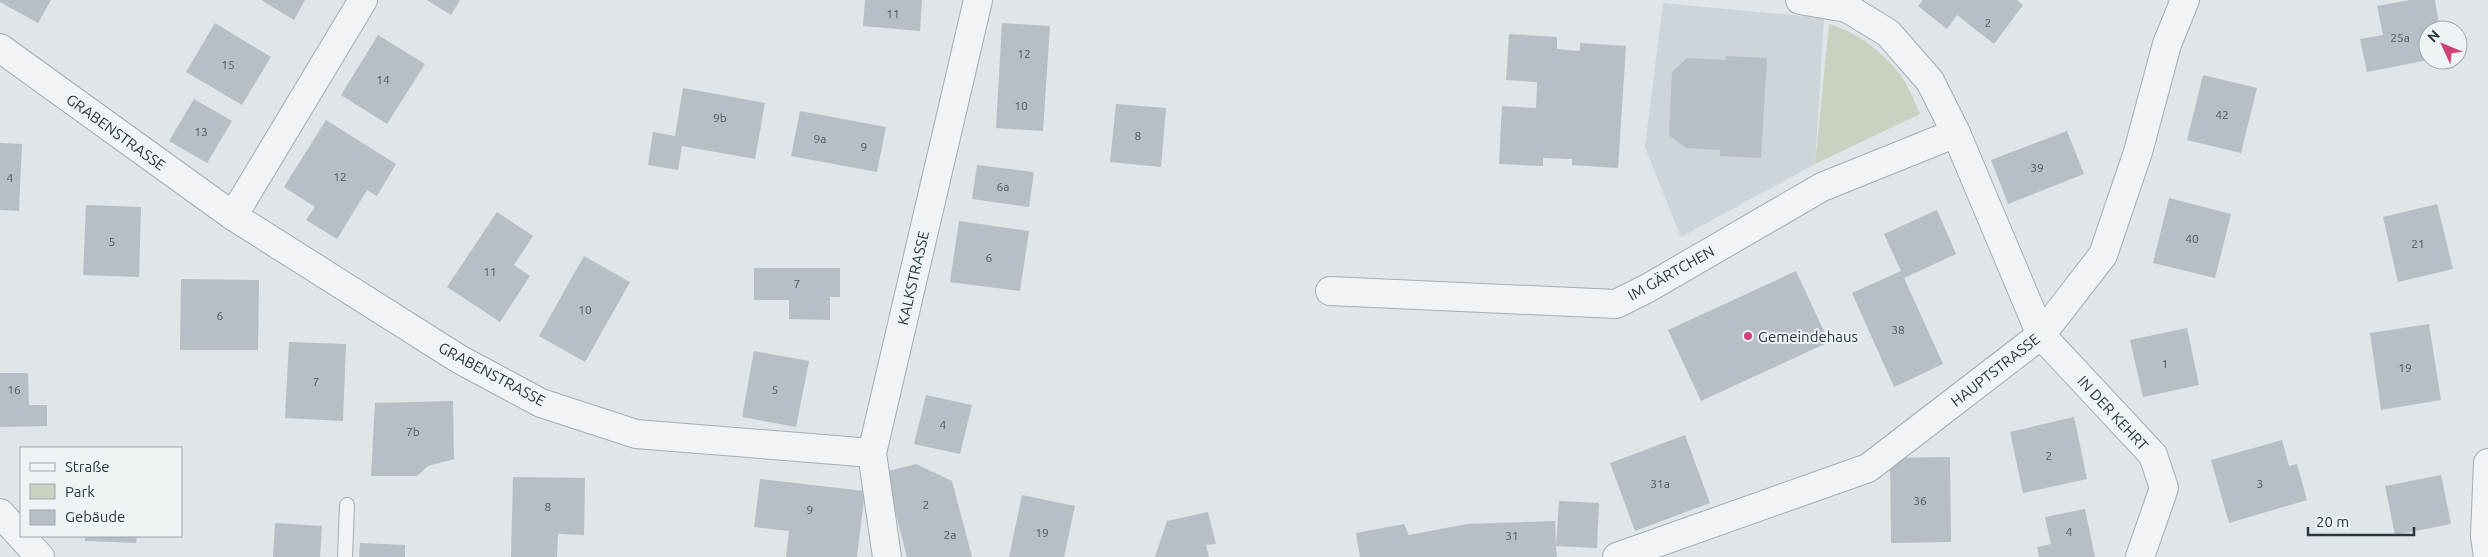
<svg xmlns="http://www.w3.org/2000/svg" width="2488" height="557" viewBox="0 0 2488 557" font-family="Ubuntu,sans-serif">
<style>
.built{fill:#cdd4da}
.green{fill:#c9d2c0}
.building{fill:#b6bfc5}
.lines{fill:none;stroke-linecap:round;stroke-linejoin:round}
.lane-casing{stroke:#a4adb2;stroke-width:16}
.street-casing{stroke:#a4adb2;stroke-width:30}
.lane{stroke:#f1f4f7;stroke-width:14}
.street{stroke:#f1f4f7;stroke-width:28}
.poi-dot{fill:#cf4279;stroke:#eef3f6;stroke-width:2}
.labels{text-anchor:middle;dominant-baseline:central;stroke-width:4;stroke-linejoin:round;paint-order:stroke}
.number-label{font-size:12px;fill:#4c5860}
.street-label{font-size:15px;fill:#28363f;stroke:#eef3f6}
.poi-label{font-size:15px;fill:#28363f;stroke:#eef3f6;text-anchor:start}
</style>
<rect width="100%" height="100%" fill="#dfe5e8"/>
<polygon class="built" points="1663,3 1824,18 1815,164 1681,237 1645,147"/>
<path class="green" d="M1829,24C1858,32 1889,56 1905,82C1911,92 1915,103 1920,114L1815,164Z"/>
<g class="building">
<polygon points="0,0 51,0 38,23 0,2"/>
<polygon points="261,0 305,0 294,20"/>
<polygon points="427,0 460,0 451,15"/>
<polygon points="865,0 922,0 920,31 863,26"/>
<polygon points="1923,0 2017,0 2023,5 1994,44 1957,15 1947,29 1918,6"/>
<polygon points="2410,0 2435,0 2440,30 2428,30 2428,60 2367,72 2360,39 2383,35 2377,6"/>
<polygon points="215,23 271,57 242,105 186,72"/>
<polygon points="1002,23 1050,26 1043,131 996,128"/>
<polygon points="1509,34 1557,37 1557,49 1580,51 1580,43 1626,46 1618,168 1572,165 1572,159 1543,158 1543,166 1499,164 1502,106 1536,108 1537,82 1506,80"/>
<polygon points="378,35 425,64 387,124 341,95"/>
<polygon points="1726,56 1767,58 1761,158 1720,156 1720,150 1686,148 1669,135 1672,72 1687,58 1725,60"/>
<polygon points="2203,75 2257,88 2241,153 2187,140"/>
<polygon points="683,88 765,103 755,159 682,146 678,170 648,165 653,132 675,136"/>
<polygon points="194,99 232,121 207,163 169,141"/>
<polygon points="1116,104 1166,108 1161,167 1110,162"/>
<polygon points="800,111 886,127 877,172 791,156"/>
<polygon points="326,120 396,164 377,196 367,190 337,239 306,220 315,207 284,187"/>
<polygon points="2067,131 2084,174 2008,204 1991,160"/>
<polygon points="0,143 22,144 19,211 0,210"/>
<polygon points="977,165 1034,172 1029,207 972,199"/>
<polygon points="2169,198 2231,214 2215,278 2153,263"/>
<polygon points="2437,204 2453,269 2398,282 2383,217"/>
<polygon points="86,205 141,207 139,277 83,275"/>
<polygon points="1937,210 1956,254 1904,278 1943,364 1894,387 1852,293 1901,271 1884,234"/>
<polygon points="497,212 533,236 514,265 530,276 500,322 447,287"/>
<polygon points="959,221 1029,231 1020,291 950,282"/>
<polygon points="584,256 630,282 585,362 539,336"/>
<polygon points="754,268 840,268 840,297 830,297 830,320 789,319 789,300 754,300"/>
<polygon points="1796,271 1829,342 1701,401 1668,330"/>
<polygon points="181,279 259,280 258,350 180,350"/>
<polygon points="2429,324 2441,400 2381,410 2370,333"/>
<polygon points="2187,328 2199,385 2143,397 2130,340"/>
<polygon points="289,342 346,344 343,421 285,418"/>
<polygon points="754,351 809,361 796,427 742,417"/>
<polygon points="0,373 28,373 29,405 47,405 47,426 0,427"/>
<polygon points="926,395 972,405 960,454 914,444"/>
<polygon points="453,401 454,459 428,466 417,476 371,476 375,403"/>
<polygon points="2074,417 2087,479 2023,493 2010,432"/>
<polygon points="1685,435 1710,503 1635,531 1610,463"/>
<polygon points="2282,440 2289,466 2297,464 2307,500 2229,523 2211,460"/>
<polygon points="1950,457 1951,542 1891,543 1890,458"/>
<polygon points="916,464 952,481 972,557 907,557 885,472"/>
<polygon points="2441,475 2451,524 2395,535 2385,486"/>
<polygon points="513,477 585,478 584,535 558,534 557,557 511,557"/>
<polygon points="760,479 865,491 857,557 786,557 789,531 754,527"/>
<polygon points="1022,495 1075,506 1064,557 1009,557"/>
<polygon points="1559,501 1599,503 1597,548 1556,546 1557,557 1360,557 1356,533 1404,524 1409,535 1467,524 1555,521 1556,546"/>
<polygon points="2085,509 2095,557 2039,557 2037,547 2051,544 2045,517"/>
<polygon points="1208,512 1216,544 1206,545 1209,557 1155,557 1167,521"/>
<polygon points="275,523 322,526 320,557 273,557"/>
<polygon points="85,536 137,536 136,543 85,541"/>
<polygon points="360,543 405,545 405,557 359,557"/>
</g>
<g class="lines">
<defs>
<polyline id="lane" points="345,557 347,505"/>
<g id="street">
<polyline points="1800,0 1847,8 1888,33 1930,81 1956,133 2041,335 2153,455 2164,488 2140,557"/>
<polyline points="0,48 233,216 459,359 541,403 636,434 872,453"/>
<polyline points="233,216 363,0"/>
<polyline points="1330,291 1616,304 1648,288 1822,187 1956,133"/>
<polyline points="2488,463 2485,536 2488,557"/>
<polyline points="0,513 40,557"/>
<polyline points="887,557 872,453 978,0"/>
<polyline points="1617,557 1868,468 2041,335 2103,255 2138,152 2167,44 2185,0"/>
</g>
</defs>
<use href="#lane" class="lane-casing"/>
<use href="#street" class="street-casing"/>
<use href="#lane" class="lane"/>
<use href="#street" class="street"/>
</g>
<circle class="poi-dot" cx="1748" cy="336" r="5"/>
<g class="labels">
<g class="number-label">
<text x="893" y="13">11</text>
<text x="1988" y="22">2</text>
<text x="2400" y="37">25a</text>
<text x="1024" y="53">12</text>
<text x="228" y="64">15</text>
<text x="383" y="79">14</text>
<text x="1021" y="105">10</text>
<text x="2222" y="114">42</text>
<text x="720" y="117">9b</text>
<text x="201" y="131">13</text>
<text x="1138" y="135">8</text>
<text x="820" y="138">9a</text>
<text x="864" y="146">9</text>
<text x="2037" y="167">39</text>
<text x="340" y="176">12</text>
<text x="10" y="177">4</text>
<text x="1003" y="186">6a</text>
<text x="2192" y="238">40</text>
<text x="112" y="241">5</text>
<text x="2418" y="243">21</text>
<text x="989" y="257">6</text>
<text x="490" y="271">11</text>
<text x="797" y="283">7</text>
<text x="585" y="309">10</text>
<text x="220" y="315">6</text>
<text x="1898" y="329">38</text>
<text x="2165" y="363">1</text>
<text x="2405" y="367">19</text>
<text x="316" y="381">7</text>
<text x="14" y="389">16</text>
<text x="775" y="389">5</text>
<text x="943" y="424">4</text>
<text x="413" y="431">7b</text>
<text x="2049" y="455">2</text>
<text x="1660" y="483">31a</text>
<text x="2260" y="483">3</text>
<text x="1920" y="500">36</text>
<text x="926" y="504">2</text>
<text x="548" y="506">8</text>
<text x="810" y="509">9</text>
<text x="2069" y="531">4</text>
<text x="1042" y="532">19</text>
<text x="950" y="534">2a</text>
<text x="1512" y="535">31</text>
</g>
<g class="street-label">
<text transform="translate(116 132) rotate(36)">GRABENSTRASSE</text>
<text transform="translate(1671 273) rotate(-29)">IM GÄRTCHEN</text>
<text transform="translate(913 278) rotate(-77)">KALKSTRASSE</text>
<text transform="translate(1995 370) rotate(-38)">HAUPTSTRASSE</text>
<text transform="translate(492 374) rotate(28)">GRABENSTRASSE</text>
<text transform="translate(2113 413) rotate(47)">IN DER KEHRT</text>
</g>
<g class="poi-label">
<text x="1758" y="336">Gemeindehaus</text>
</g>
</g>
<rect x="20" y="447" width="162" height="90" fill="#eef3f6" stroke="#9fa7ad"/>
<rect x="30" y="463" width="25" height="8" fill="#f1f4f7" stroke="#9fa7ad"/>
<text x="65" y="472" font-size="15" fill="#28363f">Straße</text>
<rect x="30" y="484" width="25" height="15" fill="#c9d2c0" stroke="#9fa7ad"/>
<text x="65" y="497" font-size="15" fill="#28363f">Park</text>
<rect x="30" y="510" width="25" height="15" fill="#b6bfc5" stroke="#9fa7ad"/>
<text x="65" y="522" font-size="15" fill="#28363f">Gebäude</text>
<g transform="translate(2443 45) rotate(314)"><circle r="24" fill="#eef3f6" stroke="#9fa7ad"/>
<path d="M0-4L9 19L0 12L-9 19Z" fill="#cf4279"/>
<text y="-8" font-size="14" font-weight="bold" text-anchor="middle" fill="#28363f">N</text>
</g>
<path d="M2308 527v8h106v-8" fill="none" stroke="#28363f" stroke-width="2.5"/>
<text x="2316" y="527" font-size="15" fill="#28363f" stroke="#eef3f6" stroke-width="4" paint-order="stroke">20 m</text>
</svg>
